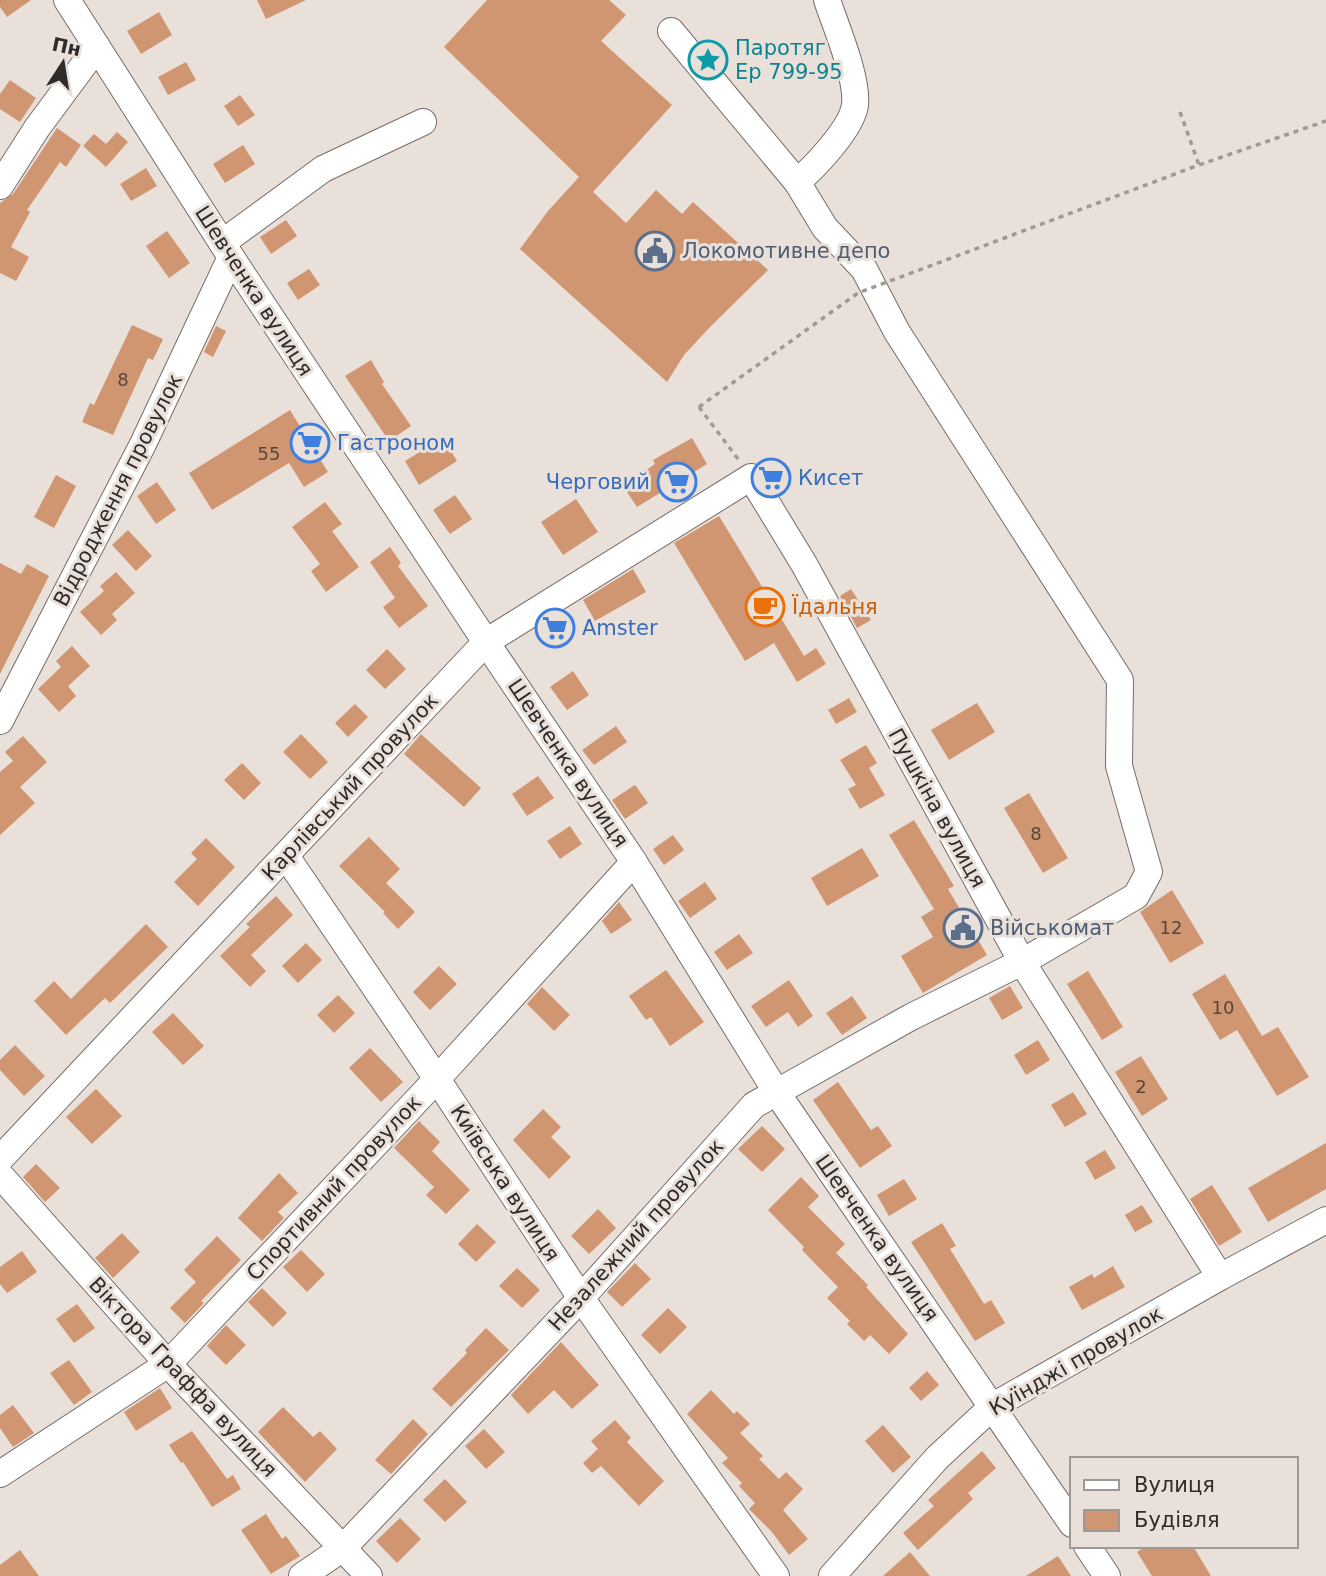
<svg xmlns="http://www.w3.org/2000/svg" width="1326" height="1576" viewBox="0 0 1326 1576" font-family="'DejaVu Sans',sans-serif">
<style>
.building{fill:#d09671}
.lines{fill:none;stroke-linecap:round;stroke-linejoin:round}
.minor-casing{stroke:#766d68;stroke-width:28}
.path{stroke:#9f9893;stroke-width:3.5;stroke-dasharray:5 5;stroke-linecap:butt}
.minor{stroke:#fff;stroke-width:26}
.path-bridge{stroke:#9f9893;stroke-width:3.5;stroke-dasharray:5 5;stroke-linecap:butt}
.labels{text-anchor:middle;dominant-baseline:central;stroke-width:6;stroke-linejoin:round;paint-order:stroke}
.number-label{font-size:18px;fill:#57463b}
.culture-label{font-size:21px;fill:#0d838f;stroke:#eae0da;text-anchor:start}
.service-label{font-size:21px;fill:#4e5e75;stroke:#eae0da;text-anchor:start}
.street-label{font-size:21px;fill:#2f2b29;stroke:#eae0da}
.shop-label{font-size:21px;fill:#366cbe;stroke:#eae0da;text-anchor:start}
.food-label{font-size:21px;fill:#c56008;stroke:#eae0da;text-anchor:start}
</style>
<rect width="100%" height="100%" fill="#eae0da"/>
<g class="building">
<polygon points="0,0 31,0 7,17 0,7"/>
<polygon points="257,0 306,0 266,19"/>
<polygon points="487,0 609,0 626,15 601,41 672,105 593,192 626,223 656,190 682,214 693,202 768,270 711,326 684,355 667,382 520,249 548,211 579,177 444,47"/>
<polygon points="159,12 172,35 141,54 127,31"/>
<polygon points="186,62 196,80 168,95 158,77"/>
<polygon points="10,80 36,98 20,122 0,109 0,94"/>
<polygon points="240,95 255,115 238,126 224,106"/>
<polygon points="57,128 81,145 66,167 60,162 27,210 30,212 11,247 29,257 16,281 0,273 0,203 13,194"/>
<polygon points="117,132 128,142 106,167 83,146 94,134 106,144"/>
<polygon points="243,145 255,164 225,183 213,164"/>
<polygon points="146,168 157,186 131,201 120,184"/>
<polygon points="286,220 297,236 271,254 260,237"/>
<polygon points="167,231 190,263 169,278 146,246"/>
<polygon points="309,269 320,285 298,300 287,283"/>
<polygon points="132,325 163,339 153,360 148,358 113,435 82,422 90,403 94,405"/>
<polygon points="216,326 226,331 213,357 204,352"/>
<polygon points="371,360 384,382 382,384 411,426 389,441 345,376"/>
<polygon points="290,410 328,472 304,487 289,463 212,510 189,473"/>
<polygon points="443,438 457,461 419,485 405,461"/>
<polygon points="692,438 707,464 637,507 623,486 655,464 653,460"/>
<polygon points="774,468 781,480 774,484 766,472"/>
<polygon points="56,475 76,486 54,528 34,517"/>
<polygon points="157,482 176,510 156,524 137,496"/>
<polygon points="455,495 472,519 450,534 433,510"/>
<polygon points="576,499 598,532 563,555 541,522"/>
<polygon points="325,502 342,524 332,531 359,567 326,592 311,571 320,564 292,527"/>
<polygon points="719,516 804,656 816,648 826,664 797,682 774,643 745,661 674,543"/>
<polygon points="128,530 152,556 136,571 112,545"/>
<polygon points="390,547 401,563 398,566 428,606 399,628 383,607 395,598 370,562"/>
<polygon points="0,563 21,574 27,564 49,576 0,674"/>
<polygon points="633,569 646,592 595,621 583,600"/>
<polygon points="116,572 135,593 112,614 117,620 101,635 80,612 104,591 100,586"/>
<polygon points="851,589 871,620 857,628 840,596"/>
<polygon points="72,646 90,666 68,686 76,696 59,712 38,689 61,667 56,661"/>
<polygon points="387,649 406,669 385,689 366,670"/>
<polygon points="573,671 589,695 567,710 550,687"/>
<polygon points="849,698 857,712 836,724 828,710"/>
<polygon points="977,703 995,732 949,760 931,730"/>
<polygon points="355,704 368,717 348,737 335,723"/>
<polygon points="616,726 627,742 594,765 582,750"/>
<polygon points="301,734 328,762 310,779 283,752"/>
<polygon points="421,734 481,788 464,807 404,754"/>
<polygon points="23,736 47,762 20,787 35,803 0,835 0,772 13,761 5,752"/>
<polygon points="866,745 877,763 869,768 885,795 860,809 848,789 856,785 840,760"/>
<polygon points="242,763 261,783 244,800 224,780"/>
<polygon points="538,776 554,798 527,816 512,794"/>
<polygon points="635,785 648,803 625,819 612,800"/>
<polygon points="1029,793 1068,858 1043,873 1004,808"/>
<polygon points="914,820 954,886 948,889 987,955 923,993 901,956 933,937 921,917 934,909 889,835"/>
<polygon points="570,826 582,844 560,859 547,841"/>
<polygon points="673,835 684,850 664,865 653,849"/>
<polygon points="369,837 400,869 386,883 415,912 398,929 383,913 385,912 339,866"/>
<polygon points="206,838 235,867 198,906 174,882 197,859 191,853"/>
<polygon points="862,848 879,876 827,906 811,878"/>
<polygon points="705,882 717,899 690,918 678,901"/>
<polygon points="1172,890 1204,943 1170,963 1140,912"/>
<polygon points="276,896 293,915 251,955 266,971 250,987 220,956 250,927 246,924"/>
<polygon points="619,902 632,920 611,934 602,921"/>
<polygon points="146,924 168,947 110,1003 105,998 66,1035 34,1001 54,981 71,999"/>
<polygon points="739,934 753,953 727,970 714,952"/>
<polygon points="306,943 322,960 298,983 282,966"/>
<polygon points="439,966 457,984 430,1010 413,992"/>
<polygon points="666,970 704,1022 670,1046 651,1017 646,1020 629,996"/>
<polygon points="1088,971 1123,1027 1102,1040 1067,984"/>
<polygon points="1225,974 1262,1036 1278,1027 1309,1077 1277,1096 1237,1030 1220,1040 1192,994"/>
<polygon points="789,980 813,1016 798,1027 788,1012 766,1027 751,1006"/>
<polygon points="1010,986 1023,1008 1002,1020 989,998"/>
<polygon points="542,987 570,1015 554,1031 527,1004"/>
<polygon points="338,995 355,1013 334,1033 317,1015"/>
<polygon points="852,996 867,1018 842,1035 826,1013"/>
<polygon points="173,1013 204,1046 183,1065 152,1032"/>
<polygon points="1038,1040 1050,1060 1026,1075 1014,1055"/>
<polygon points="15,1045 45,1076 24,1096 0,1070 0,1060"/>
<polygon points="370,1048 403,1082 381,1102 349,1068"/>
<polygon points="1141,1056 1168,1099 1142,1116 1115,1072"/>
<polygon points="838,1082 871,1130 878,1126 892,1146 860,1168 813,1100"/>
<polygon points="96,1089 122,1116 92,1144 66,1117"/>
<polygon points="1073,1092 1087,1114 1065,1127 1051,1105"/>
<polygon points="543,1109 561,1127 551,1137 571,1157 549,1179 513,1140"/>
<polygon points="419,1121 440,1142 432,1151 470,1190 446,1214 426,1195 434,1187 394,1148"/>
<polygon points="762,1126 785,1149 762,1172 738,1149"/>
<polygon points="1326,1143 1326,1189 1268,1222 1248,1188"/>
<polygon points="1105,1150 1116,1168 1095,1180 1085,1162"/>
<polygon points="36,1164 60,1188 45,1202 23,1177"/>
<polygon points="279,1173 298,1193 278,1212 284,1218 262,1241 238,1218"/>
<polygon points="801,1177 819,1196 808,1207 845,1244 836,1253 868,1285 866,1287 908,1334 889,1354 870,1335 864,1341 847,1324 850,1321 827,1298 838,1287 802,1250 804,1247 768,1210"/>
<polygon points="904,1179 917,1199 889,1216 877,1195"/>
<polygon points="1212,1185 1242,1232 1219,1246 1190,1199"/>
<polygon points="1142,1205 1153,1222 1135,1232 1125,1215"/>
<polygon points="598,1209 616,1228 589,1254 571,1236"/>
<polygon points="942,1223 956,1246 950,1249 984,1304 991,1300 1005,1323 975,1341 911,1242"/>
<polygon points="477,1224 496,1242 476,1262 458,1244"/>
<polygon points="122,1233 140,1252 113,1278 95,1258"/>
<polygon points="217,1236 241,1260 201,1301 204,1303 185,1323 170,1308 196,1282 184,1270"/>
<polygon points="301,1250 325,1274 307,1292 283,1267"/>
<polygon points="22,1251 37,1272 7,1293 0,1284 0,1267"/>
<polygon points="635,1263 651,1279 622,1307 607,1292"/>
<polygon points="1113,1266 1125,1287 1082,1310 1069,1287 1092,1274 1094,1278"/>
<polygon points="517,1268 540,1290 522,1308 499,1286"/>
<polygon points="262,1288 287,1313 273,1327 248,1302"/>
<polygon points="77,1304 95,1328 74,1343 56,1319"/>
<polygon points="668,1308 687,1327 660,1354 641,1335"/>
<polygon points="226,1325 246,1345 226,1365 207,1346"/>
<polygon points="486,1328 509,1350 451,1407 432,1389 467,1353 465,1350"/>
<polygon points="561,1342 599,1385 572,1409 554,1390 528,1414 511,1395"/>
<polygon points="69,1360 92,1392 74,1405 50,1373"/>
<polygon points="927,1371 939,1385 921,1401 909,1388"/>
<polygon points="160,1388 172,1408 136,1431 124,1412"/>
<polygon points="711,1390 734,1414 737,1411 750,1424 740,1433 763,1456 759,1459 779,1479 786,1472 803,1489 783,1510 808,1539 789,1555 772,1532 749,1509 755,1503 739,1486 742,1483 722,1463 728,1458 687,1414"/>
<polygon points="13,1405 34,1433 13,1447 0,1428 0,1415"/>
<polygon points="283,1407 313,1437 320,1431 337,1449 305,1482 258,1432"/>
<polygon points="413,1419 428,1434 391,1474 375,1460"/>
<polygon points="615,1420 631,1438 627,1442 664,1481 639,1506 601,1466 592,1473 583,1463 598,1449 591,1441"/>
<polygon points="883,1425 911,1457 893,1473 865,1441"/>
<polygon points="484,1429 505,1452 486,1469 465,1446"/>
<polygon points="192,1431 227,1479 233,1475 241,1489 212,1507 183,1462 181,1463 169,1445"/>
<polygon points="982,1451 996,1468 968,1493 973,1499 918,1550 903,1533 934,1506 928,1500"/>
<polygon points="445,1479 467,1502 445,1522 423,1500"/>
<polygon points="266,1514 282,1539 286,1536 300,1556 271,1574 241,1530"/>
<polygon points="400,1518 421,1539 397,1563 376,1541"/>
<polygon points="1146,1546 1193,1546 1211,1576 1152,1576 1137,1552"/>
<polygon points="20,1550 39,1576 0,1576 0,1565"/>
<polygon points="910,1552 930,1576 883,1576"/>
<polygon points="1058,1556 1071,1576 1026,1576"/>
</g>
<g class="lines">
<defs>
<g id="minor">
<polyline points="67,0 231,257 486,642 634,862 777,1093 1072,1524"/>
<path d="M797,182C815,167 852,128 855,105C858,78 836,27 827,0"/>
<polyline points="0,186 37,128 97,47"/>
<polyline points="222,243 323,169 423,122"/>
<polyline points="0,721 143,444 231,257"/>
<polyline points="286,856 437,1079 581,1298 776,1576"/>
<polyline points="0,1159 486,642 751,477 804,564 1022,962 1220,1277"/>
<polyline points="0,1175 168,1364 369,1576"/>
<polyline points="0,1474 168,1364 437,1079 634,862"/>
<polyline points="1087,1546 1107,1576"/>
<polyline points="302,1576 343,1548 581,1298 754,1105 911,1017 1022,962 1136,896 1149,872 1119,766 1120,680 897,332 864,269 825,228 797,182 671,31"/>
<polyline points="832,1576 937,1458 993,1406 1220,1277 1326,1220"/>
</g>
</defs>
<use href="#minor" class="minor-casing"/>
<g class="path">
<polyline points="1180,112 1199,165"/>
<polyline points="699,407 738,459"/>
</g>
<use href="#minor" class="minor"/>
<polyline class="path-bridge" points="699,407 858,293 1199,165 1326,121"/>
</g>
<defs>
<symbol id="sight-ring" viewBox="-11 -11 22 22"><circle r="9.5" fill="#eae0da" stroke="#0f9aa8" stroke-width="1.5"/><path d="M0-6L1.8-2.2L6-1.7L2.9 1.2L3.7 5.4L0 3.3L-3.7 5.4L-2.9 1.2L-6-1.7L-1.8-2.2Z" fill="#0f9aa8"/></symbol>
<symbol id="civic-ring" viewBox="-11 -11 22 22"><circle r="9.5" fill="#eae0da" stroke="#5c6f8a" stroke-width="1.5"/><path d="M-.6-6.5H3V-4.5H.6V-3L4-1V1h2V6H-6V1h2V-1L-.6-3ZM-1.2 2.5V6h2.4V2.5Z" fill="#5c6f8a"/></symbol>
<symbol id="supermarket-ring" viewBox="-11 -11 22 22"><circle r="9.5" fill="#eae0da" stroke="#3f7fe0" stroke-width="1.5"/><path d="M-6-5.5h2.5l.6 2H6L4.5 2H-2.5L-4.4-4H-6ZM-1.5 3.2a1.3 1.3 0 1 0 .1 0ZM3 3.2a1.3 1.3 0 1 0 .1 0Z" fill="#3f7fe0"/></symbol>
<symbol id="cafe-ring" viewBox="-11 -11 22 22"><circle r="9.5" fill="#eae0da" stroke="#e8710a" stroke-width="1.5"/><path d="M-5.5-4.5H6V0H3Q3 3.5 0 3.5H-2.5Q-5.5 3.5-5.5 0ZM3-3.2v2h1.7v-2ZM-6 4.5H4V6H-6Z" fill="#e8710a"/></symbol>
</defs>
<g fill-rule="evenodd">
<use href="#sight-ring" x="686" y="38" width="44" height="44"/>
<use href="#civic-ring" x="633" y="229" width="44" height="44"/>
<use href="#supermarket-ring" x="288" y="421" width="44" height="44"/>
<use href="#supermarket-ring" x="749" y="456" width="44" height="44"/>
<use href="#supermarket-ring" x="655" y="460" width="44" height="44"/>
<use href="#cafe-ring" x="743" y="585" width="44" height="44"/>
<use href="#supermarket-ring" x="533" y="606" width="44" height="44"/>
<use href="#civic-ring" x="941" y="906" width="44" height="44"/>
</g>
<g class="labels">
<g class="number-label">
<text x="123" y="379">8</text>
<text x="269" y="453">55</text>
<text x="1036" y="833">8</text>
<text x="1171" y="927">12</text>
<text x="1223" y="1007">10</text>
<text x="1141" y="1086">2</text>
</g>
<g class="culture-label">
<text x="735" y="48">Паротяг<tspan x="735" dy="24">Ер 799-95</tspan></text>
</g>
<g class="service-label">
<text x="682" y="251">Локомотивне депо</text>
<text x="990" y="928">Військомат</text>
</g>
<g class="street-label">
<text transform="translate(254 291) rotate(57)">Шевченка вулиця</text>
<text transform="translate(118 490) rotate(-63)">Відродження провулок</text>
<text transform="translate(568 763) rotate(56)">Шевченка вулиця</text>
<text transform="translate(350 787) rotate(-47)">Карлівський провулок</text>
<text transform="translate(937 808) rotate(61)">Пушкіна вулиця</text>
<text transform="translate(505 1183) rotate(57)">Київська вулиця</text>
<text transform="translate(334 1188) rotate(-47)">Спортивний провулок</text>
<text transform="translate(636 1235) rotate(-48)">Незалежний провулок</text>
<text transform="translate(877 1238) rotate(55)">Шевченка вулиця</text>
<text transform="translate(1076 1361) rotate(-30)">Куїнджі провулок</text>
<text transform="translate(183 1377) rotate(47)">Віктора Граффа вулиця</text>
</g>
<g class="shop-label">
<text x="337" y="443">Гастроном</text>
<text x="798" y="478">Кисет</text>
<text x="650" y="482" text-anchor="end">Черговий</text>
<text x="582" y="628">Amster</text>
</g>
<g class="food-label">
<text x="792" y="607">Їдальня</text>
</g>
</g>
<rect x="1070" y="1457" width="228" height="91" fill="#eae0da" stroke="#9f9893" stroke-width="2"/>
<rect x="1084" y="1480" width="35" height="10" fill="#ffffff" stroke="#9f9893" stroke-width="2"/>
<text x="1134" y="1492" font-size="21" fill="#2f2b29">Вулиця</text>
<rect x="1084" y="1510" width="35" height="21" fill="#d09671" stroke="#9f9893" stroke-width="2"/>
<text x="1134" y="1527" font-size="21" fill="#2f2b29">Будівля</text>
<g transform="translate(63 63) rotate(12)" stroke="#eae0da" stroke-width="5" paint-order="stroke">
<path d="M0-5L12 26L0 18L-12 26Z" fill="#2f2b29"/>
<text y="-10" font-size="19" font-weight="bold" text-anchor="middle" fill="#2f2b29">Пн</text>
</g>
</svg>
